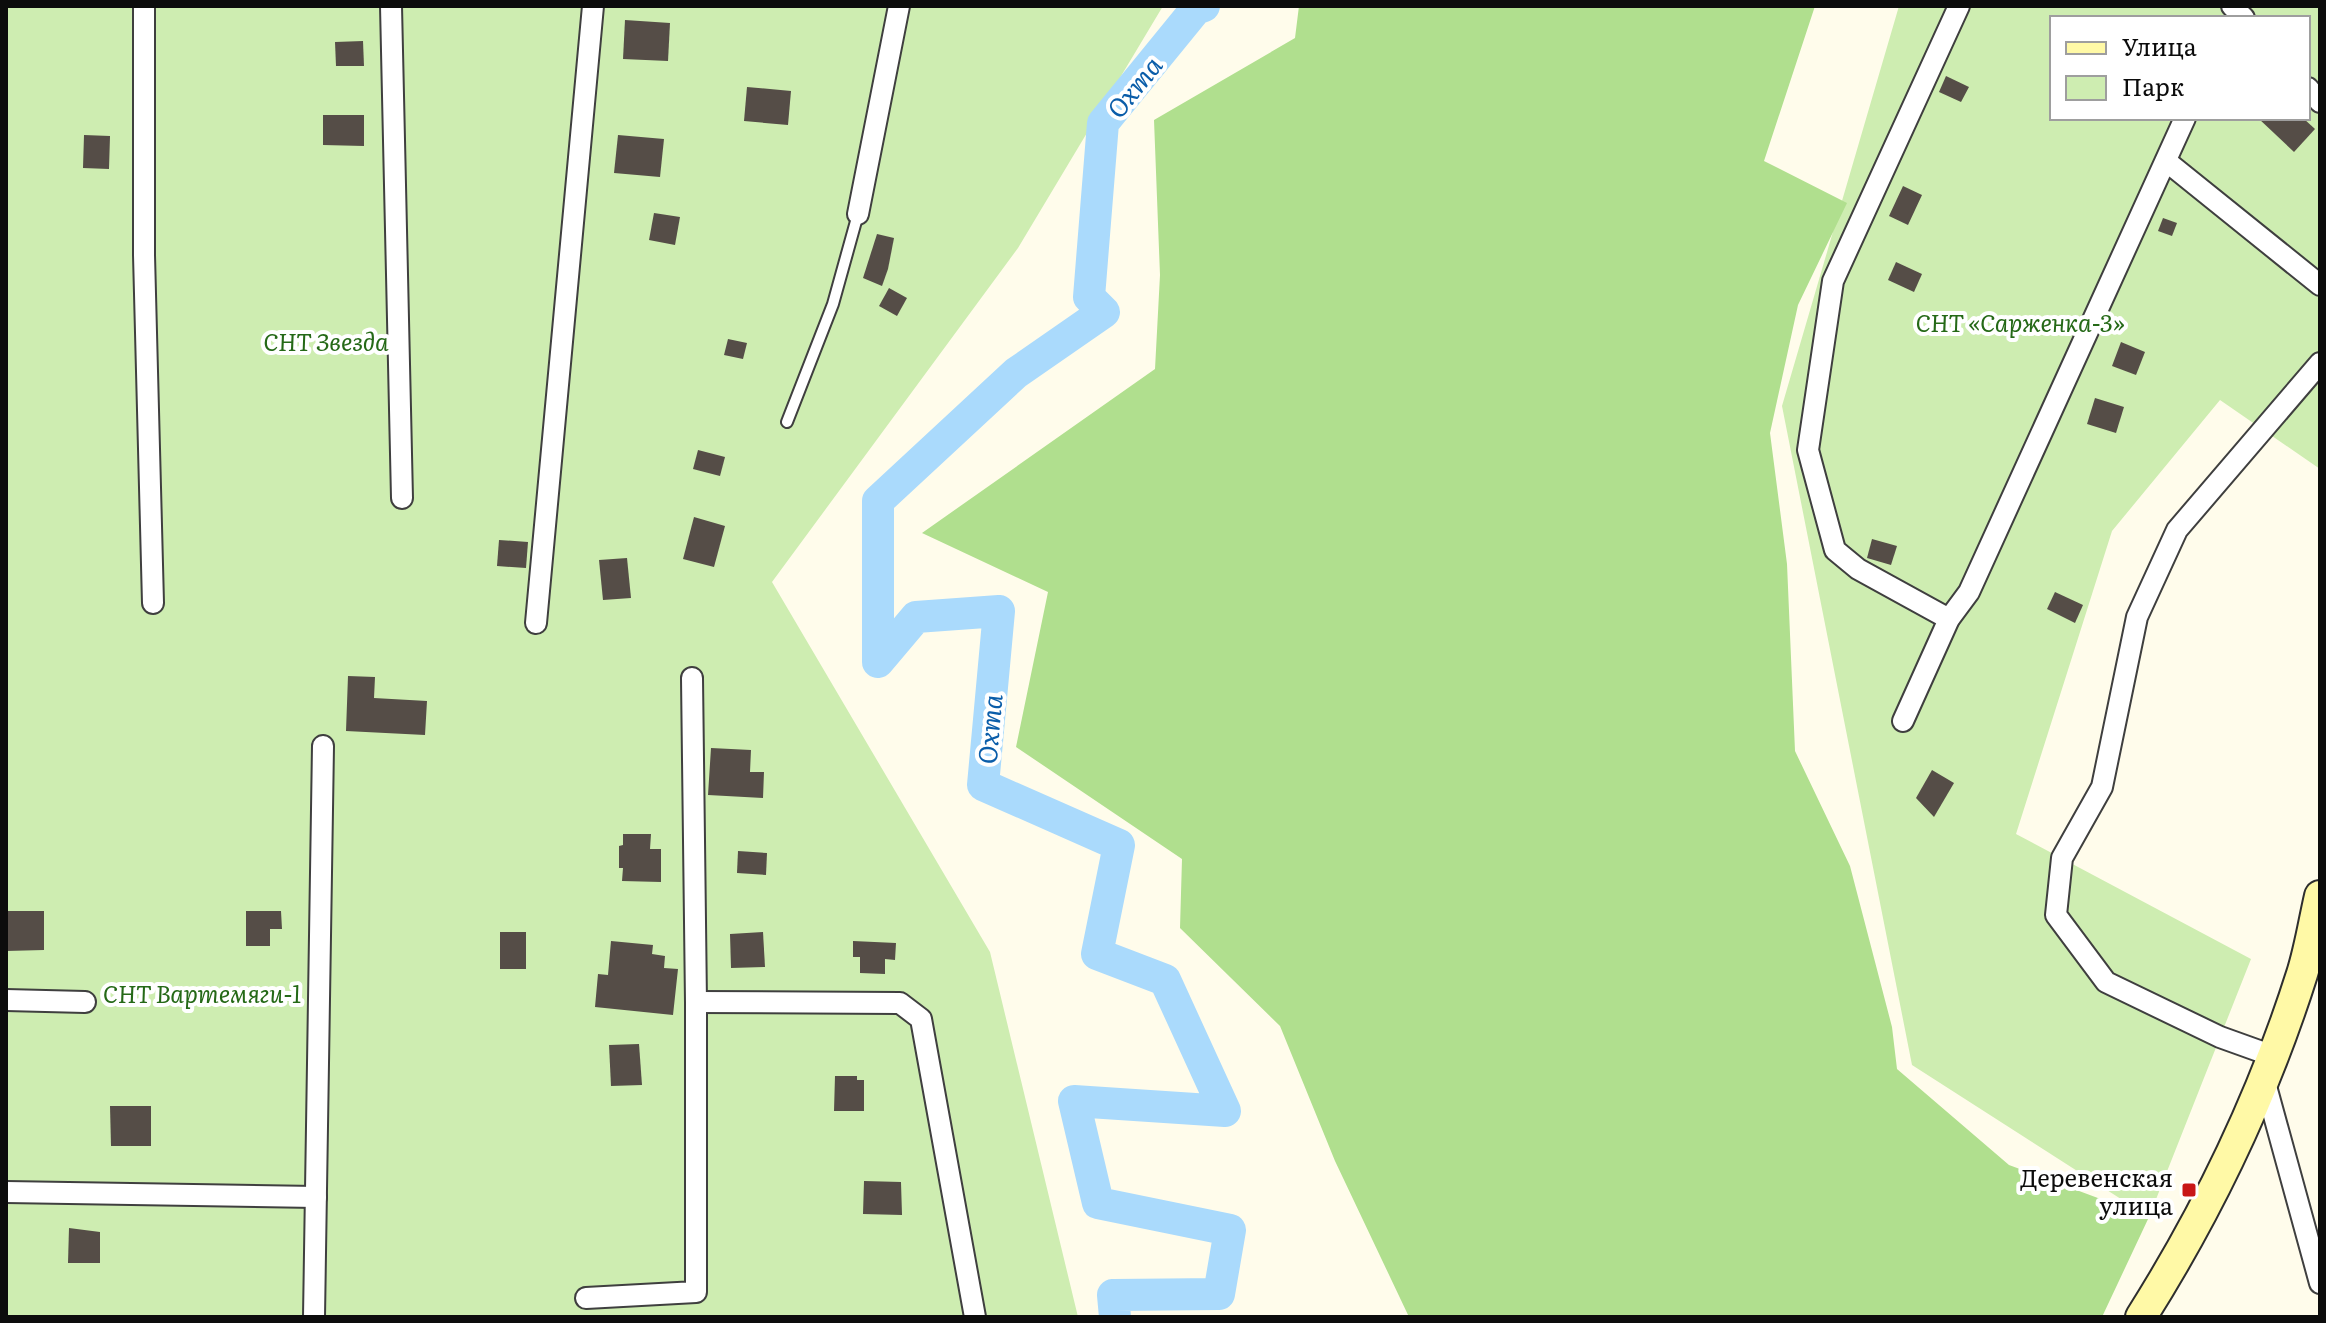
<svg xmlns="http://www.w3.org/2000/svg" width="2326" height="1323" viewBox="0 0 2326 1323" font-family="Literata,serif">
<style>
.green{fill:#ceedb1;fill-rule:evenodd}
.forest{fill:#b0df8e}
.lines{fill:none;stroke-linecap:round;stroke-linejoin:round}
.river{stroke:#aadafc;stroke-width:32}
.building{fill:#554d47}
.lane-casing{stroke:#3f3f3f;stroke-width:14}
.street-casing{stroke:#3f3f3f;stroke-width:24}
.secondary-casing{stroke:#2e2e2e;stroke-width:34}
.lane{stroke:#fff;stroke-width:10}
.street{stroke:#fff;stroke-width:20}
.secondary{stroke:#fff9a6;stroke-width:30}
.poi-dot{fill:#c81719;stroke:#fff;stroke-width:3}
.labels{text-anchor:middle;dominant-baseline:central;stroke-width:8;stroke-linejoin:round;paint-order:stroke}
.park-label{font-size:24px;font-style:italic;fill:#256917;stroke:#fff}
.poi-label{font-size:24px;fill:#0c0c0c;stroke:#fff;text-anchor:end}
.water-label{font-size:26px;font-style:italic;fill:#0a5da9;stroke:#fff}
</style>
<rect width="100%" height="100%" fill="#fffceb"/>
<g class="green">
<polygon points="6,6 1163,6 1018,248 772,582 990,952 1078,1317 6,1317"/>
<path d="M1899,6H2320V469L2220,400L2112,531L2016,834L2251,959L2149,1217L1912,1065L1782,406ZM2052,18H2308V118H2052Z"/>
</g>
<polygon class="forest" points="1299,6 1815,6 1764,161 1847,203 1798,305 1770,433 1787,564 1795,751 1850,866 1892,1027 1897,1069 2009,1165 2149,1217 2102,1317 1409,1317 1335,1161 1280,1026 1180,928 1182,859 1016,747 1048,592 922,533 1155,369 1160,275 1154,120 1295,38"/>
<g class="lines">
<polyline class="river" points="1115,1317 1113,1295 1219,1294 1230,1230 1098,1203 1074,1101 1225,1111 1165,980 1097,954 1119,845 983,785 999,611 916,617 878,662 878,501 1016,373 1104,312 1089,297 1103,123 1196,9 1204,6"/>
</g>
<g class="building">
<polygon points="625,20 670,23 668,61 623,59"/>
<polygon points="363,41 364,66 336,66 335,42"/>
<polygon points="1946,76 1969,87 1961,102 1939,92"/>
<polygon points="747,87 791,91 788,125 744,121"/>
<polygon points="323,115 364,115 364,146 323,145"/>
<polygon points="2258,118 2303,118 2315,129 2294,152"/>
<polygon points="84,135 110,136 109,169 83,168"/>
<polygon points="618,135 664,139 660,177 614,173"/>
<polygon points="1903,186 1922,195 1908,225 1889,216"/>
<polygon points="654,213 680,217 675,245 649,240"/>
<polygon points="2163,218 2177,223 2172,236 2158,231"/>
<polygon points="877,234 894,238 888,269 882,286 863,278"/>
<polygon points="1896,262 1922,274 1914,292 1888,280"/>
<polygon points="889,288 907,298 897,316 879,306"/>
<polygon points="728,339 747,343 743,359 724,355"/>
<polygon points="2121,342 2145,352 2136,375 2112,366"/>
<polygon points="2095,398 2124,407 2116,433 2087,424"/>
<polygon points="698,450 725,457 720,476 693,469"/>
<polygon points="694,517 725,526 714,567 683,559"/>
<polygon points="1872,539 1897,546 1891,565 1867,558"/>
<polygon points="499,540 528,542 526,568 497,566"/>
<polygon points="627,558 631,598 603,600 599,560"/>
<polygon points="2055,592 2083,605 2075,623 2047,609"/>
<polygon points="348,676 375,677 374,698 427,701 425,735 346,731"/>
<polygon points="711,748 751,750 750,772 764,772 763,798 708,795"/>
<polygon points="1932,770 1954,783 1934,817 1916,798"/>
<polygon points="623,834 651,834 650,849 661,849 661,882 622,881 623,868 619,868 619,846 623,845"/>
<polygon points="738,851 767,853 766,875 737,873"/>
<polygon points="6,911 44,911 44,950 6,951"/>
<polygon points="246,911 281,911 282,929 270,929 270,946 246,946"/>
<rect x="500" y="932" width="26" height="37"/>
<polygon points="763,932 765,967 731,968 730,934"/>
<polygon points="611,941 653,945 652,954 665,956 664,968 678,969 673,1015 595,1007 598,974 608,975"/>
<polygon points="853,941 896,943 895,960 885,959 885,974 860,973 860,957 853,957"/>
<polygon points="639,1044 642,1085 611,1086 609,1045"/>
<polygon points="835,1076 857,1076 857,1080 864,1080 864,1111 834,1111"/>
<polygon points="110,1106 151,1106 151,1146 111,1146"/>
<polygon points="864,1181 901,1182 902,1215 863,1214"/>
<polygon points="69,1228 100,1232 100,1263 68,1263"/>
</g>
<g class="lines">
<defs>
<polyline id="lane" points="787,422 833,304 858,214"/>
<g id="street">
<polyline points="144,6 144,255 153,603"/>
<polyline points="391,6 402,498"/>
<polyline points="2232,6 2244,18"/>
<polyline points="2308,88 2320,102"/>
<polyline points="2166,161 2320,285"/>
<polyline points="858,214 899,6"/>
<polyline points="1949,619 1858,569 1835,550 1808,450 1833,281 1959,6"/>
<polyline points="536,623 593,6"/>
<polyline points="1903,721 1949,619 1969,592 2185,118"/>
<polyline points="6,1000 85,1002"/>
<polyline points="696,1002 900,1003 921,1019 975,1317"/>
<polyline points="2273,1056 2220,1037 2106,982 2056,915 2062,858 2102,787 2137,617 2177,530 2320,363"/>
<polyline points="2264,1079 2320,1283"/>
<polyline points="6,1192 316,1197"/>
<polyline points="586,1298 696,1292 696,1002 692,678"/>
<polyline points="314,1317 323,746"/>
</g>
<path id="secondary" d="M2141,1317C2208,1211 2264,1094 2302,974C2310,949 2314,922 2320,896"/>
</defs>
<use href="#lane" class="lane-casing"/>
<use href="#street" class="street-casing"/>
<use href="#secondary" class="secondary-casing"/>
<use href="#lane" class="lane"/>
<use href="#street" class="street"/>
<use href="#secondary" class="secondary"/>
</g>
<rect class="poi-dot" x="2181" y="1182" width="16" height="16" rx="4"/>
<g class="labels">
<g class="park-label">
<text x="2020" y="321">СНТ «Сарженка-3»</text>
<text x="326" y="340">СНТ Звезда</text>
<text x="202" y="992">СНТ Вартемяги-1</text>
</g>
<g class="poi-label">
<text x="2173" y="1176">Деревенская<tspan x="2173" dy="28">улица</tspan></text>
</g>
<g class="water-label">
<text transform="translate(1133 86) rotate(-51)">Охта</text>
<text transform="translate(988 729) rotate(-85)">Охта</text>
</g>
</g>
<rect width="2326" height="1323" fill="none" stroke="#0c0c0c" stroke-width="16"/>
<rect x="2050" y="16" width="260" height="104" fill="#ffffff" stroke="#9e9e9e" stroke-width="2"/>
<rect x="2066" y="42" width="40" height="12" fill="#fff9a6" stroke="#9e9e9e" stroke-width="2"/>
<text x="2122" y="56" font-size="24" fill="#0c0c0c">Улица</text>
<rect x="2066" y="76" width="40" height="24" fill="#ceedb1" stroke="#9e9e9e" stroke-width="2"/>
<text x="2122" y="96" font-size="24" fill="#0c0c0c">Парк</text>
</svg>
